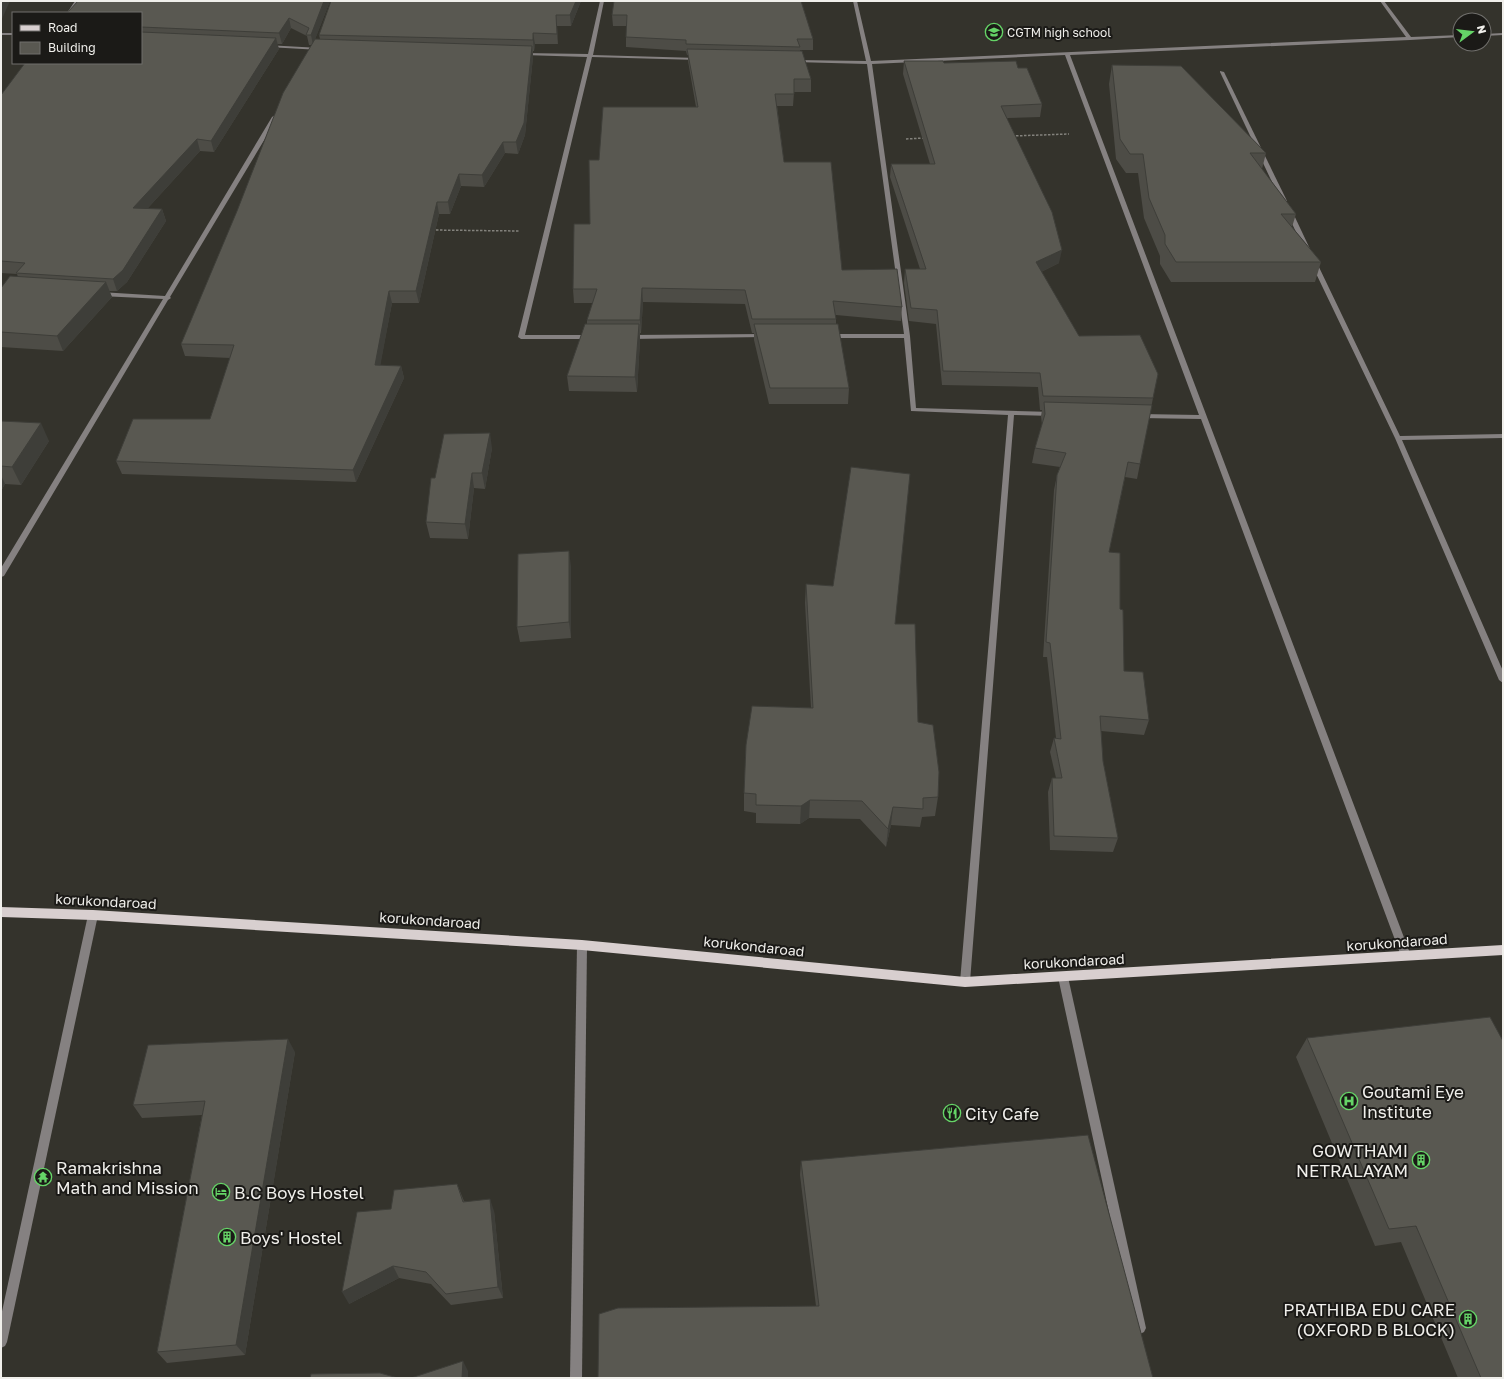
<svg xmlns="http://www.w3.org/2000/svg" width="1504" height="1379" viewBox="0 0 1504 1379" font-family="'Golos Text',sans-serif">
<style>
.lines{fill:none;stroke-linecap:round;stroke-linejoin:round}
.path{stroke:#83827c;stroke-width:1.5;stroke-dasharray:2.5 1.5;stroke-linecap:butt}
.service{fill:#858181;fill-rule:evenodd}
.minor{fill:#858181;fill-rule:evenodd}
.primary{fill:#d8cfcf;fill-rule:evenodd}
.wall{fill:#4d4c46}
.shaded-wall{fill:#3e3e39}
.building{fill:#595851;stroke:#3e3e39}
.labels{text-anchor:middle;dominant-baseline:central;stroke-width:4;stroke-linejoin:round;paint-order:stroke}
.far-poi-label{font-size:12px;fill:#f0efeb;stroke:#1b1a17;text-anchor:start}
.street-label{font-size:14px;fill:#f0efeb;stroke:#1b1a17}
.near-poi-label{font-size:17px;fill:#f0efeb;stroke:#1b1a17;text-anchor:start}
</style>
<rect width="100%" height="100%" fill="#34332c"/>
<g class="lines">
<g class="path">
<polyline points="1012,136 1069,134"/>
<polyline points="906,139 925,138"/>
<polyline points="432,230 519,231"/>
</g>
<g class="service">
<polygon points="1220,71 1224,72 1287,201 1286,202 1281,201 1220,72"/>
<polygon points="1288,212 1293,213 1310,249 1309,250 1304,249 1287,213"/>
<polygon points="1314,261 1317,263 1400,436 1503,434 1503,438 1402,440 1503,671 1503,683 1499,680 1395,438 1311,263"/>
</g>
<g class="minor">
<polygon points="75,1 79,1 71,13 67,13"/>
<polygon points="600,1 604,1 593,55 698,58 700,59 698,60 592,57 525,335 590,335 593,337 590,339 521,339 518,337 587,57 524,55 522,54 524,53 588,54"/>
<polygon points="853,1 857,1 871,61 1406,37 1380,1 1384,1 1411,37 1460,35 1460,37 1410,40 1070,55 1411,956 1409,959 1406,960 1403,959 1401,956 1201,419 1140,418 1137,416 1140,414 1199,415 1065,55 872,64 910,336 916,408 1053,412 1056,414 1053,416 1014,415 970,982 968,985 965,986 962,985 960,982 1008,415 911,411 904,338 830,338 827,336 830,334 904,334 867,64 795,62 793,61 795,60 866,61"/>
<rect x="1" y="33" width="12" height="2"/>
<polygon points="1503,33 1503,35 1484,36 1484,34"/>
<polygon points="266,45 320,48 322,49 320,50 268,47 266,47"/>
<polygon points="275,115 278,117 170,297 171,298 168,300 4,576 1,577 1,568 163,299 100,296 97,294 100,292 165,296 272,117"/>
<polygon points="764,334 767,336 766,337 630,339 627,337 630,335"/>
<polygon points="93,911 96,912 98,915 7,1342 5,1346 1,1348 1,1316 88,915 90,912"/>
<polygon points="582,941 585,942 587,945 582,1378 570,1378 577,945 579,942"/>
<polygon points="1063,973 1066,974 1068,977 1146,1328 1144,1332 1140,1334 1136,1332 1134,1328 1058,977 1060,974"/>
</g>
<polygon class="primary" points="1,907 93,910 582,940 965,977 1503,945 1503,955 965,987 582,950 93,920 1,917"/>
</g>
<g class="wall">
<polygon points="330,1 315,39 320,39 319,35 581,1 571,26 557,26 558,44 535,44 534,51 533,51 533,57 525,135 518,154 505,153 484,187 461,186 450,214 439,214 419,303 392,303 380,365 401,366 404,378 356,482 122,474 116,461 210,419 230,358 185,356 181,344 312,45 309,45 307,36 291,28 282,44 277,44 279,49 214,152 200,151 147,209 162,209 166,221 127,282 117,291 109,291 112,297 63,351 1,347 1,288 18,277 17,274 1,273 1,95 141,63 141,13"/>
<polygon points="614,1 813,39 813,50 800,50 800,51 811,79 811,92 794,92 793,106 777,106 784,162 842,270 902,307 901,321 836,315 836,324 849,388 848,404 769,404 754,340 754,333 752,333 745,304 643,302 641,333 640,333 640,340 637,392 569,391 567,376 587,324 587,320 593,303 574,303 573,289 590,224 599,160 696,107 688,61 688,55 687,55 686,51 626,47 626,26 613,26 612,15"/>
<polygon points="904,61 1018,68 1042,104 1040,117 1007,118 1059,263 1041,272 1079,336 1153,398 1140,464 1137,479 1125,477 1109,552 1120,609 1124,671 1149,720 1144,735 1101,731 1103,761 1118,838 1113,852 1050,850 1048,792 1052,778 1056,778 1050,752 1054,738 1056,738 1047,657 1043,657 1054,490 1057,475 1060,467 1032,463 1035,448 1042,425 1041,416 1042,410 1040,410 1038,387 942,385 936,324 909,321 904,283 905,269 920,269 890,177 891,164 930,164 903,74"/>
<polygon points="1112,65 1266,153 1262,169 1296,214 1292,227 1321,262 1315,282 1171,282 1160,264 1160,256 1144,218 1138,173 1126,173 1116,159 1109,84"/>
<polygon points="1,421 49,441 21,485 5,484 1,491"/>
<polygon points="492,448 485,489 474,488 468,539 430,538 426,522 435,478"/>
<polygon points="571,566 571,638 520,642 517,627"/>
<polygon points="806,584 833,586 895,624 918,722 938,797 935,816 922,817 920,827 891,825 886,847 860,819 809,818 800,824 756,823 756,813 744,811 744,793 811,708 805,603"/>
<polygon points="1307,1038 1503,1378 1458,1378 1401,1242 1375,1246 1296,1057"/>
<polygon points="295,1052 245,1355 167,1363 157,1352 202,1115 142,1118 133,1105"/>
<polygon points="801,1161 1153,1378 816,1306 800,1175"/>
<polygon points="457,1184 464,1201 494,1211 503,1298 451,1305 431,1284 399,1278 349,1304 391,1209"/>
</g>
<g class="shaded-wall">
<polygon points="1,1 10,1 1,21"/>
<polygon points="324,1 330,1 313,45 311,35"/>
<polygon points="576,1 581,1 571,26 570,15"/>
<polygon points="556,15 557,26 558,44 557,34"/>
<polygon points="289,18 291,28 282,44 279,33"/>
<polygon points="533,33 535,44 534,51 533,40"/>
<polygon points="276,38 279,49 214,152 211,141"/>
<polygon points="532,46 533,57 525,135 518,154 516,142"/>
<polygon points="197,139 200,151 137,220 133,208"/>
<polygon points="503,142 505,153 484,187 482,175"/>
<polygon points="459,174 461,186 450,214 448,202"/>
<polygon points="437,202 439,214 419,303 416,291"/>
<polygon points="162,209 166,221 127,282 117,291 113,279"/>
<polygon points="1062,250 1059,263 1033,276 1036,262"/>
<polygon points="106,282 112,297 63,351 57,336"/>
<polygon points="642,288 643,302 641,333 640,320"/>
<polygon points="389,291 392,303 378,378 375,365"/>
<polygon points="639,324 640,340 637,392 635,377"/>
<polygon points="401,366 404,378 356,482 353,470"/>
<polygon points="41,423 49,441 21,485 12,467"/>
<polygon points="490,433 492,448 485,489 482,473"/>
<polygon points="472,473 474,488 468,539 465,524"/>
<polygon points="1,475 5,484 1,491"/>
<polygon points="569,551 571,566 571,638 569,622"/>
<polygon points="810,800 809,818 800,824 801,806"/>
<polygon points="893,807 891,825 886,847 888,829"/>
<polygon points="288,1039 295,1052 245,1355 236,1345"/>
<polygon points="490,1199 494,1211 503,1298 498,1287"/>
<polygon points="393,1266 399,1278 349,1304 342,1292"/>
<polygon points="463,1361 468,1371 468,1378 462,1378"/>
</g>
<g class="building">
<polygon points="78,1 324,1 311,35 306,35 309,28 289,18 279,33 141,27 141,13 67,13"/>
<polygon points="331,1 576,1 570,15 556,15 557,34 533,33 533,40 319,35"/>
<polygon points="614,1 801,1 813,39 797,39 800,47 686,44 686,40 626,37 627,15 612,15"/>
<polygon points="141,32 276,38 211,141 197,139 133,208 162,209 123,270 113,279 16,273 25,263 1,261 1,95 25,63 141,63"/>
<polygon points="315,39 532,46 524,123 516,142 503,142 482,175 459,174 448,202 437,202 416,291 389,291 375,365 401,366 353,470 116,461 133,419 210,419 234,345 181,344 237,211 283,93"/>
<polygon points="687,49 802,51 811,79 794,79 794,94 775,94 784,162 831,162 842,270 897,269 902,307 833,301 836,319 752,319 745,290 642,288 640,320 587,320 597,289 573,289 574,224 590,224 589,160 599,160 603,107 698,107"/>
<polygon points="904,61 943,61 944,63 1016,61 1018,68 1027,68 1042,104 1001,106 1052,212 1062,250 1036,262 1079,336 1140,335 1158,374 1153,398 1043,396 1040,373 943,371 937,310 911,308 905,269 926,269 891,164 935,164"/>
<polygon points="1112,65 1181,66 1266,153 1250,153 1296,214 1281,214 1321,262 1176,262 1165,244 1165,235 1149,198 1143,154 1130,154 1120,139"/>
<polygon points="10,276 106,282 57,336 1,332 1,288"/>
<polygon points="585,324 639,324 635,377 567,376"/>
<polygon points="754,324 838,324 849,388 770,388"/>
<polygon points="1044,402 1152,405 1140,464 1128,462 1109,552 1120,553 1120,609 1123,610 1124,671 1143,672 1149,720 1100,716 1103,761 1118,838 1054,836 1052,778 1062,778 1054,738 1061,739 1050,643 1046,642 1057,475 1066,453 1035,448 1045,414"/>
<polygon points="1,421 41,423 12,467 1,466"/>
<polygon points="490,433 482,473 472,473 465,524 426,522 431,478 435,478 444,434"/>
<polygon points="851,467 910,474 895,624 915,624 918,722 933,725 939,772 938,797 923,798 923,809 893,807 888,829 862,801 810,800 801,806 756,805 756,794 744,793 746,745 752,706 813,708 806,584 833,586"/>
<polygon points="569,551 569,622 517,627 518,554"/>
<polygon points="1490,1017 1503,1041 1503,1378 1481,1378 1416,1226 1389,1229 1307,1038"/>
<polygon points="288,1039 236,1345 157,1352 205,1101 133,1105 148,1045"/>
<polygon points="1088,1135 1153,1378 598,1378 599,1314 618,1308 819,1306 801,1161"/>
<polygon points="457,1184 463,1202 490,1199 498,1287 446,1294 426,1272 393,1266 342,1292 357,1212 391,1209 394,1190"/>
<polygon points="463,1361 462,1378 411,1378"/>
<polygon points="380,1373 398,1378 310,1378 311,1374"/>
</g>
<defs>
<symbol id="school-ring" viewBox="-11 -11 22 22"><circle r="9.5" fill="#1b1a17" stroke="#65d467" stroke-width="1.5"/><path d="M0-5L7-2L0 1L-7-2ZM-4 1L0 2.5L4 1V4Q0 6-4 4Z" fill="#65d467"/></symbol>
<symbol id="hospital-ring" viewBox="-11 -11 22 22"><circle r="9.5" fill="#1b1a17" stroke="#65d467" stroke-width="1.5"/><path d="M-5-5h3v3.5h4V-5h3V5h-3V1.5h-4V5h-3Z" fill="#65d467"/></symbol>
<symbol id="restaurant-ring" viewBox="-11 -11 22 22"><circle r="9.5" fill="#1b1a17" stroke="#65d467" stroke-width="1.5"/><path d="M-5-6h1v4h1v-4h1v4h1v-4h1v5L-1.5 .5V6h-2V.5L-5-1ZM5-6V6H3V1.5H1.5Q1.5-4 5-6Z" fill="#65d467"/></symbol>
<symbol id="building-ring" viewBox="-11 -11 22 22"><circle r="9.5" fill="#1b1a17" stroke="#65d467" stroke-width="1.5"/><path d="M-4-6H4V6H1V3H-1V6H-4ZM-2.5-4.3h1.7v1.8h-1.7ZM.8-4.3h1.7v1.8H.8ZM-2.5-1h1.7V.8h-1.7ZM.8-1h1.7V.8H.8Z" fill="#65d467"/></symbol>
<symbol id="temple-ring" viewBox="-11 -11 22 22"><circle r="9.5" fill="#1b1a17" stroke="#65d467" stroke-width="1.5"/><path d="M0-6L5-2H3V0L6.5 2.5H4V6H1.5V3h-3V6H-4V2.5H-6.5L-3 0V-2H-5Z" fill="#65d467"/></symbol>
<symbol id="hotel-ring" viewBox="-11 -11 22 22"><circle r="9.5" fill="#1b1a17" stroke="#65d467" stroke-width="1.5"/><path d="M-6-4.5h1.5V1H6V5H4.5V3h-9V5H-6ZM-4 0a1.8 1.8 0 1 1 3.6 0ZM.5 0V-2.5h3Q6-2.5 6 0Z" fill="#65d467"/></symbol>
</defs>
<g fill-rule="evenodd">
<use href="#school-ring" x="984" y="22" width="20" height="20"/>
<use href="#hospital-ring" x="1339" y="1091" width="20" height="20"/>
<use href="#restaurant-ring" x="942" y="1103" width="20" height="20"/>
<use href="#building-ring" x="1411" y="1150" width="20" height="20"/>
<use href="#temple-ring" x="33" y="1167" width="20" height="20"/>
<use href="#hotel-ring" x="211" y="1182" width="20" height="20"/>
<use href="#building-ring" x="217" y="1227" width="20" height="20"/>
<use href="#building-ring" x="1458" y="1309" width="20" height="20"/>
</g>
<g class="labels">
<g class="far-poi-label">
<text x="1007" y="32">CGTM high school</text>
</g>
<g class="street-label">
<text transform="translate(106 901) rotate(3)">korukondaroad</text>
<text transform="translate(430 920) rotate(4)">korukondaroad</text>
<text transform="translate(1397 942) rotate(-4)">korukondaroad</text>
<text transform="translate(754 946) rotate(6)">korukondaroad</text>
<text transform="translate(1074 961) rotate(-3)">korukondaroad</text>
</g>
<g class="near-poi-label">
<text x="1362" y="1091">Goutami Eye<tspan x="1362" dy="20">Institute</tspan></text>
<text x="965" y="1113">City Cafe</text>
<text x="1408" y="1150" text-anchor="end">GOWTHAMI<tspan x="1408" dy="20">NETRALAYAM</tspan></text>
<text x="56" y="1167">Ramakrishna<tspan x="56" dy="20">Math and Mission</tspan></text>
<text x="234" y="1192">B.C Boys Hostel</text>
<text x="240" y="1237">Boys' Hostel</text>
<text x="1455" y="1309" text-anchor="end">PRATHIBA EDU CARE<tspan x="1455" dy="20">(OXFORD B BLOCK)</tspan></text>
</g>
</g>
<rect width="1504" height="1379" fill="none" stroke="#f0efeb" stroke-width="4"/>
<rect x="12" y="12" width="130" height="52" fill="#1b1a17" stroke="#706f6c"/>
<rect x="20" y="25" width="20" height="6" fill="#d8cfcf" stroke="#706f6c"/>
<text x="48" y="32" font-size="12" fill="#f0efeb">Road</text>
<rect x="20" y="42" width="20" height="12" fill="#595851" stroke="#706f6c"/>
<text x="48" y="52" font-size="12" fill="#f0efeb">Building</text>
<g transform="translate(1472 32) rotate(75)"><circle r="19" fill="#1b1a17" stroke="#706f6c"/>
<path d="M0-3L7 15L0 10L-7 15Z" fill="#65d467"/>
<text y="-6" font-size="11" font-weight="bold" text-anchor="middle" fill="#f0efeb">N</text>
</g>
</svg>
